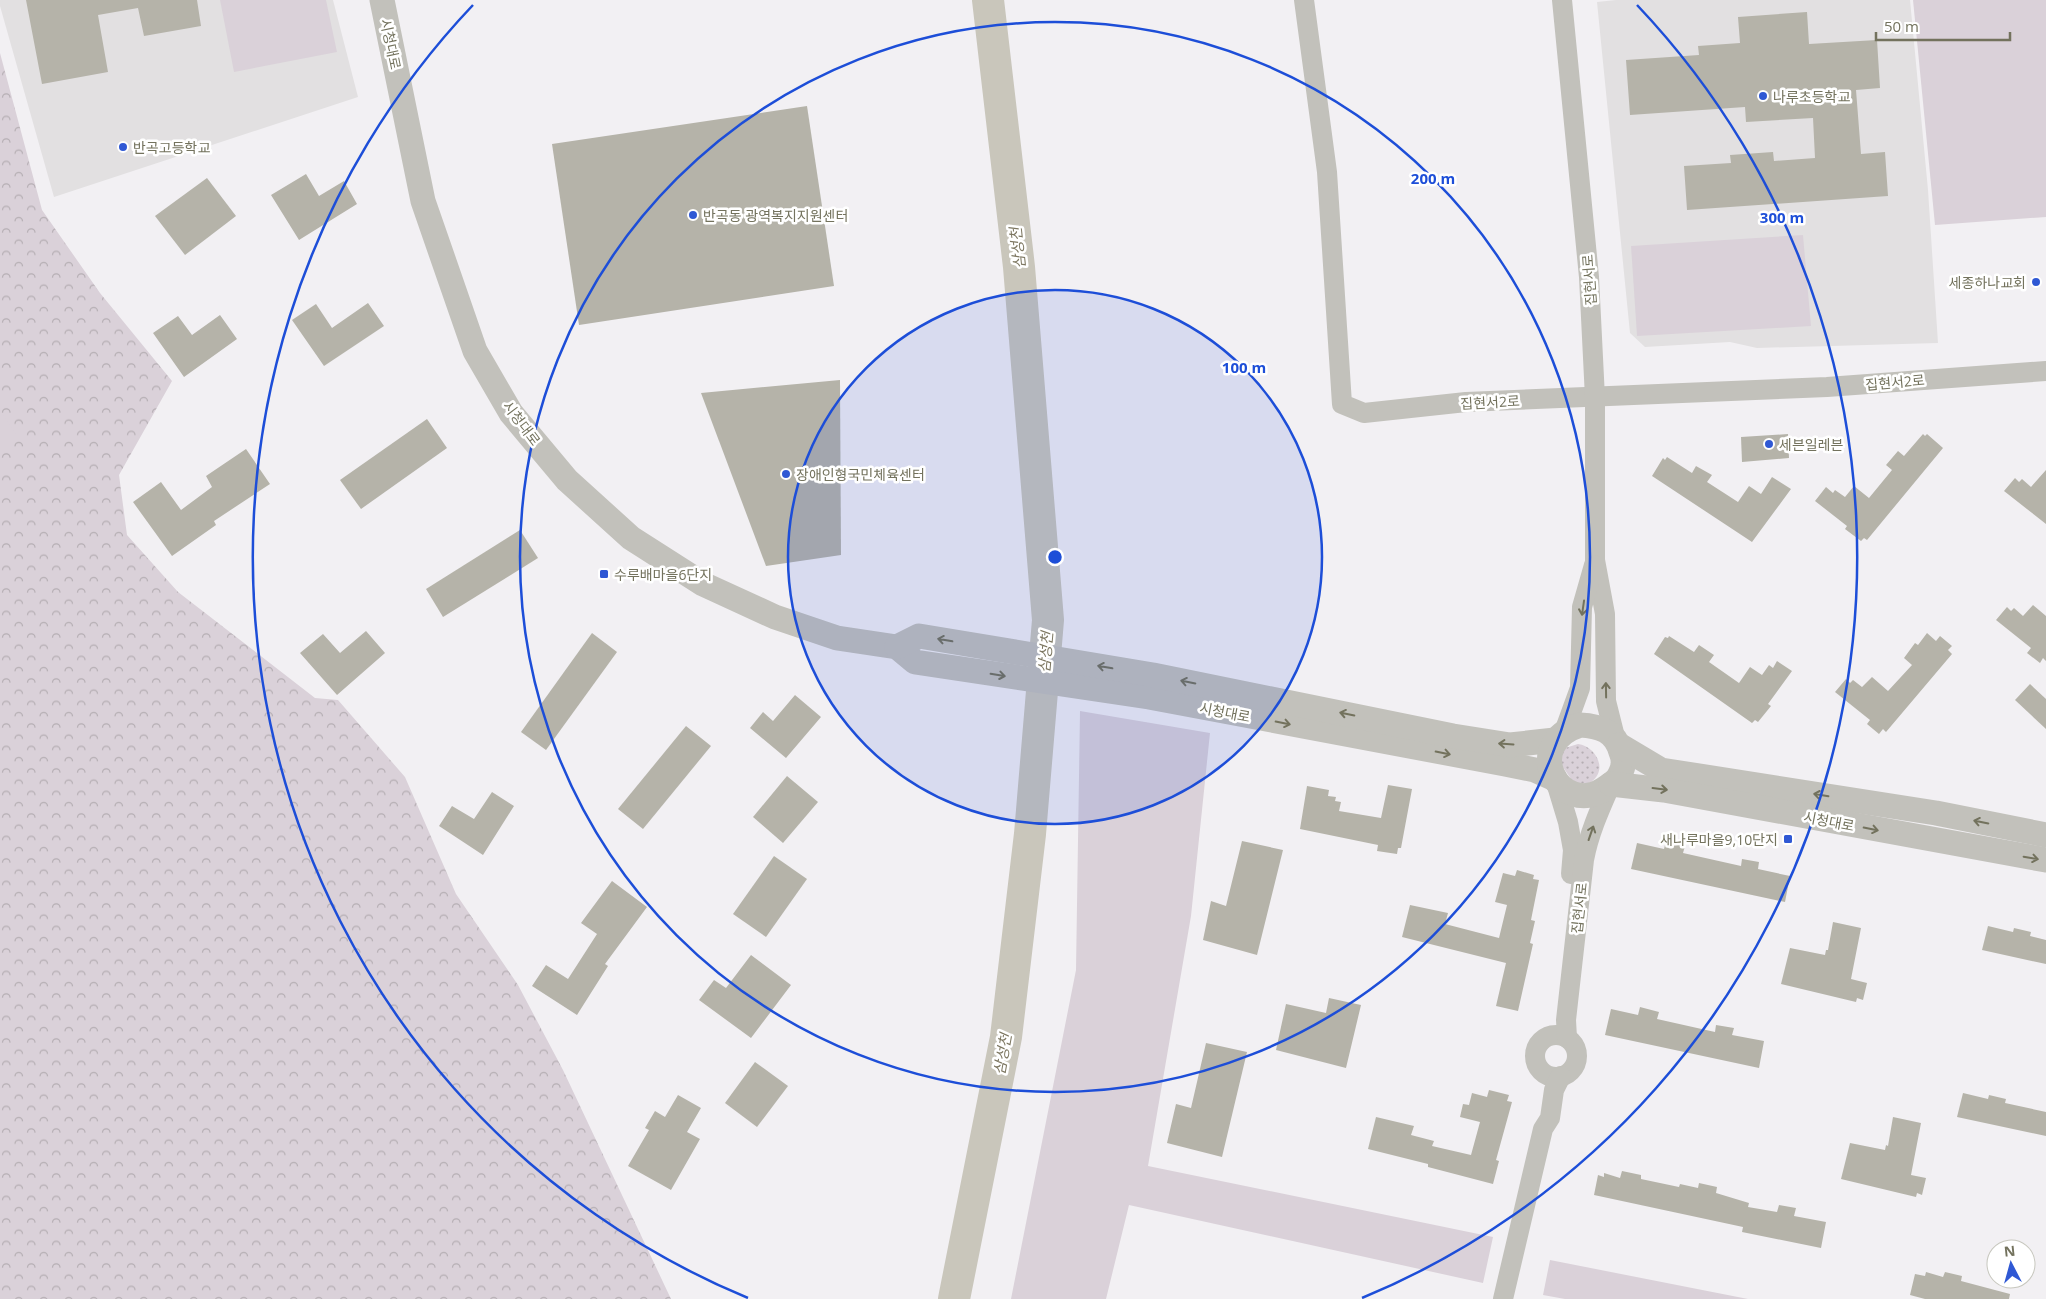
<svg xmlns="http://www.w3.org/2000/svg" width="2046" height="1299" viewBox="0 0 2046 1299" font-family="'Open Sans','Noto Sans KR',sans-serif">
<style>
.built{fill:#e2e0e1}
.grass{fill:url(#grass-dots)}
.forest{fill:url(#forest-crowns)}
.green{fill:#dad1d9}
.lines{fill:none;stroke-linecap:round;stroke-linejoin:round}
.river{stroke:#c9c6bb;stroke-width:32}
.building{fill:#b5b3a9}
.minor{stroke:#c2c1bb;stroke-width:20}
.tertiary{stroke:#c2c1bb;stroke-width:25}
.oneway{stroke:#73725d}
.ring{fill:none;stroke:#1d4ed8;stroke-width:2.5}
.poi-dot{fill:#2f58d4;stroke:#fff;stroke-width:2}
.labels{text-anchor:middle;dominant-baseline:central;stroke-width:5;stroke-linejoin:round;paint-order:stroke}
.street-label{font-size:14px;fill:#73725d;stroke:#fff}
.poi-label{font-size:14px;fill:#73725d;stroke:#fff;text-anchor:start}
.water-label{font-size:15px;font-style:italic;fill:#7c7660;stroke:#fff}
.centre{fill:#1d4ed8;stroke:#fff;stroke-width:2.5}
.ring-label{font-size:15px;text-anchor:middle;font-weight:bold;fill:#1d4ed8;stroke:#fff;stroke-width:5;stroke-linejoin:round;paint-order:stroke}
</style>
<defs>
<pattern id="grass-dots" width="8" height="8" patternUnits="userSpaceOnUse" patternTransform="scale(1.25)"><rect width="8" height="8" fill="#dad1d9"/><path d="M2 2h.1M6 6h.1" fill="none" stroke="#b5aeb3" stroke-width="1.8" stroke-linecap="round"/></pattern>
<pattern id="forest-crowns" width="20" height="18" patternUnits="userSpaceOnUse" patternTransform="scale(1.25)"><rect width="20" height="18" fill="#dad1d9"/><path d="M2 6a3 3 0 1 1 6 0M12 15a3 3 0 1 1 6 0" fill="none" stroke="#b5aeb3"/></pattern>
</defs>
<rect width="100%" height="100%" fill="#f2f0f3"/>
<g class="built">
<polygon points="0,0 333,0 358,97 54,197 0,6"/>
<polygon points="1616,0 1910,0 1928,190 1938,343 1757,348 1730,342 1645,347 1630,333 1597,2"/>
</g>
<path class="grass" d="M1578,744C1595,746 1609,769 1591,782C1587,784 1581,785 1576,786L1558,760L1565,748Z"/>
<polygon class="forest" points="0,53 42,210 100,293 172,381 119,475 127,535 178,592 315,698 338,700 405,777 456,894 518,985 563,1070 671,1299 0,1299"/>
<g class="green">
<polygon points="220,0 326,0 337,52 234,72"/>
<polygon points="1913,0 2046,0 2046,217 1935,225"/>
<polygon points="1803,235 1811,326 1637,336 1631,246"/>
<polygon points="0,410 16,434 0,442"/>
<polygon points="1080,711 1210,733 1191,916 1148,1166 1493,1237 1483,1283 1129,1205 1106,1299 1011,1299 1076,970"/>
<polygon points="1550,1260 1748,1299 1565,1299 1543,1295"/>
</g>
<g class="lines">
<polyline class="river" points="954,1299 1006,1037 1030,834 1048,620 1019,267 988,0"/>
</g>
<g class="building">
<polygon points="26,0 197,0 201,26 144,36 138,8 98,15 108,72 42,84"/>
<polygon points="1807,12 1809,44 1877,40 1880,88 1856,90 1861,154 1885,152 1888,196 1687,210 1684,166 1731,163 1730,155 1773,152 1774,161 1815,158 1813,118 1746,122 1745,107 1630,115 1626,60 1699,55 1698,46 1740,43 1738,17"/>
<polygon points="807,106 834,286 579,325 552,144"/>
<polygon points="306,174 319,196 344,181 357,204 299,240 271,195"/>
<polygon points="207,178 236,216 185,255 155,216"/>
<polygon points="368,303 384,326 324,366 292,320 316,304 332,328"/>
<polygon points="220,315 237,339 184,377 153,333 178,316 192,335"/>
<polygon points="840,380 841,555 766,566 701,393"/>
<polygon points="427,419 447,448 361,509 340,480"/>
<polygon points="1788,434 1789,458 1742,462 1741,437"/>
<polygon points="1923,434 1925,436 1927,434 1943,448 1867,540 1864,538 1861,541 1845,529 1847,526 1815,501 1826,487 1833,493 1835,490 1845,497 1854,486 1869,498 1892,470 1886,465 1898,451 1904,456"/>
<polygon points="246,449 270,484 214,521 216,525 172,556 133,502 161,482 181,510 212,487 206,476"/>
<polygon points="1667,457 1692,473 1696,466 1712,475 1707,482 1738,502 1749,486 1761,494 1772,477 1791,489 1752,542 1652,476 1663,458 1665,460"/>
<polygon points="2046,470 2046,524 2004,491 2015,478 2019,482 2022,479 2031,487"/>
<polygon points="520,530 538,558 443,617 426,589"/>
<polygon points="2033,605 2046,616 2046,661 2043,658 2040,663 2027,653 2031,648 1996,620 2007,607 2011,611 2014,608 2023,616"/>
<polygon points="366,631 385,653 337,695 300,653 323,634 340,653"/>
<polygon points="592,633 617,652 546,750 521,732"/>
<polygon points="1927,633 1936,641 1940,636 1952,646 1948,650 1952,654 1886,732 1883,729 1879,734 1867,724 1870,720 1835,692 1846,679 1850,683 1853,680 1862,687 1872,677 1888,691 1912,665 1904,658 1915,643 1918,645"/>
<polygon points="1669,636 1694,652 1699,645 1714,655 1709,662 1739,683 1750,667 1762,675 1769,665 1773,668 1777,661 1792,671 1768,704 1771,706 1758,722 1755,720 1752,723 1654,654 1665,637 1668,638"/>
<polygon points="2030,684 2046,699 2046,729 2015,700"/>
<polygon points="795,695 821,717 786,758 750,728 763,712 773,721"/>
<polygon points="686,726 711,746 643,829 618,809"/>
<polygon points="787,776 818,802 783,843 753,817"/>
<polygon points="1388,785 1412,789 1401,848 1398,848 1397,854 1377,851 1378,845 1300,829 1307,786 1329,790 1328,796 1336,797 1335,801 1341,802 1339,811 1381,818"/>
<polygon points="492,792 514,806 483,855 439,826 452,806 474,819"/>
<polygon points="1242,841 1283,850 1257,955 1203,940 1211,901 1226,906"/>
<polygon points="1666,841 1685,846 1683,853 1741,866 1742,859 1759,862 1758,869 1790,876 1785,902 1631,869 1637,843 1664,849"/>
<polygon points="774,856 807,879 766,937 733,914"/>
<polygon points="1517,870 1534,875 1533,879 1539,880 1531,920 1535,921 1530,943 1533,944 1518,1011 1496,1006 1506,963 1402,937 1410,905 1448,913 1445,924 1499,938 1507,905 1495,902 1503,873 1515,876"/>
<polygon points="612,881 647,907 605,964 608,966 577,1015 532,986 546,965 568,979 597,934 581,923"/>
<polygon points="1833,922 1861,928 1851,979 1867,983 1863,1000 1857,998 1856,1002 1781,984 1790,948 1825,955 1826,950 1828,950"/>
<polygon points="1988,926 2013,932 2014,928 2031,932 2030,936 2046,940 2046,964 1982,950"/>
<polygon points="751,955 791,985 751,1038 699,1000 714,980 726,988"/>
<polygon points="1329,998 1361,1005 1346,1068 1276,1050 1286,1004 1326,1013"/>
<polygon points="1640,1007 1659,1012 1657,1019 1715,1032 1716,1025 1734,1028 1732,1035 1764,1041 1759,1068 1605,1035 1611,1009 1638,1015"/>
<polygon points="1206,1043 1247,1052 1222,1157 1167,1143 1176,1104 1191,1108"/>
<polygon points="755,1062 788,1086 757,1127 725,1103"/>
<polygon points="1489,1090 1509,1095 1507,1101 1512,1102 1496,1160 1499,1161 1493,1184 1428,1167 1428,1164 1368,1149 1376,1117 1414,1126 1411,1135 1434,1141 1432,1146 1471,1155 1480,1122 1460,1117 1463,1104 1469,1105 1472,1093 1487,1097"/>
<polygon points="1963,1093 1988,1099 1989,1095 2006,1099 2005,1103 2046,1112 2046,1136 1957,1117"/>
<polygon points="678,1095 701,1108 687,1132 700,1139 671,1190 628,1166 649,1130 645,1128 655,1111 665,1117"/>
<polygon points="1893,1117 1921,1123 1911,1175 1926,1178 1922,1195 1917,1193 1916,1197 1841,1179 1850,1143 1885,1150 1886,1145 1888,1146"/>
<polygon points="1622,1171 1641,1175 1641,1179 1679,1187 1680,1184 1698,1188 1699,1183 1717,1187 1716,1193 1749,1203 1748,1207 1777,1212 1779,1205 1796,1208 1794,1216 1826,1222 1821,1248 1742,1232 1743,1227 1594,1195 1598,1175 1604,1177 1604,1173 1620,1178"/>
<polygon points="1926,1272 1943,1277 1945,1272 1962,1276 1961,1281 2010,1294 2009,1299 1925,1299 1910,1295 1915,1274 1925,1276"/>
</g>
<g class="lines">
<g class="minor">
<polyline points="1304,0 1327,172 1342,404 1364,413 1466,402 1827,387 2046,371"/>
<polyline points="1562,0 1589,277 1595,398 1595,560 1605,614 1606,701 1615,737"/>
<polyline points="1564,732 1580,688 1582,607 1594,565"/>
<polyline points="1555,779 1568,822 1573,850 1571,874"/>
<circle cx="1556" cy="1056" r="21"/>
<path d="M1567,1038L1566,1020L1584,860C1589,833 1600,809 1611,784"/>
<polyline points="1503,1299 1543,1129 1550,1118 1554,1090 1561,1076"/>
</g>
<g class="tertiary">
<polyline points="382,0 423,201 475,351 511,413 567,480 631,538 703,584 775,617 837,638 897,647 915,662 1149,697 1505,764 1535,770 1555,779"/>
<polyline points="897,647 919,636 1153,675 1453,736 1510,745 1555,740"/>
<path d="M1580,725C1600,726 1615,731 1621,752C1624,759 1624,767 1620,774C1617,782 1611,784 1604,789C1560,818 1520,744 1580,725Z"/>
<polyline points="1619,745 1661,770 1936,813 2046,835"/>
<polyline points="1611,784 1664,790 2046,860"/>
</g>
</g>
<defs><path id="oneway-shaft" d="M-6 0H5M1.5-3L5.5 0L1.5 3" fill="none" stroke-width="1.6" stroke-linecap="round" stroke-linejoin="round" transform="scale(1.25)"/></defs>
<g class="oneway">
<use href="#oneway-shaft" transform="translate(1583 608) rotate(98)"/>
<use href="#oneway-shaft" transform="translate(945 640) rotate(-170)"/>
<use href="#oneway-shaft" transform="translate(1105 667) rotate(-170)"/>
<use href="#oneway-shaft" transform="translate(998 675) rotate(9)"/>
<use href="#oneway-shaft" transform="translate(1188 682) rotate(-169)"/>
<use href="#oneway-shaft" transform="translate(1606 690) rotate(-91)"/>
<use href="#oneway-shaft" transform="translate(1347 714) rotate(-168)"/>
<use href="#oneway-shaft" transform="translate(1283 723) rotate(11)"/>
<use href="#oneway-shaft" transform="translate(1506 744) rotate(-176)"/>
<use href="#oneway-shaft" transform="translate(1443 753) rotate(11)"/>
<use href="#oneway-shaft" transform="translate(1660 789) rotate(7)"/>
<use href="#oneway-shaft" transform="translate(1821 795) rotate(-171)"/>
<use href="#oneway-shaft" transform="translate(1981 822) rotate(-169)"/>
<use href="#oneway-shaft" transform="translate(1871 829) rotate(11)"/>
<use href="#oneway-shaft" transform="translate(1591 833) rotate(-71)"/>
<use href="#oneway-shaft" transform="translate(2031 858) rotate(10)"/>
</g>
<circle cx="1055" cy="557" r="267" fill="#1d4ed8" fill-opacity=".12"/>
<g class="ring">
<circle cx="1055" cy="557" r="267"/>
<circle cx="1055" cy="557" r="535"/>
<path d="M748 1298A802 802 0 0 1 473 5M1637 5A802 802 0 0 1 1362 1298"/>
</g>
<g class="poi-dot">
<circle cx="1763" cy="96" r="5"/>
<circle cx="123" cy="147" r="5"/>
<circle cx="693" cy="215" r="5"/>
<circle cx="2036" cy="282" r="5"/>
<circle cx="1769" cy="444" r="5"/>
<circle cx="786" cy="474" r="5"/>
<rect x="599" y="569" width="10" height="10" rx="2.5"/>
<rect x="1783" y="834" width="10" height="10" rx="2.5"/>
</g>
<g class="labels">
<g class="street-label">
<text transform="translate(391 44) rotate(78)">시청대로</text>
<text transform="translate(1589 280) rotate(-94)">집현서로</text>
<text transform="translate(1895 382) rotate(-5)">집현서2로</text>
<text transform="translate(1490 402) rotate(-3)">집현서2로</text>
<text transform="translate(522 423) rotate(53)">시청대로</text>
<text transform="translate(1225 712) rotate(11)">시청대로</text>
<text transform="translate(1829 821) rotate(11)">시청대로</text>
<text transform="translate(1579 908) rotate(-84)">집현서로</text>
</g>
<g class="poi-label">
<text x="1773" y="96">나루초등학교</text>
<text x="133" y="147">반곡고등학교</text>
<text x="703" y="215">반곡동 광역복지지원센터</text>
<text x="2026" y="282" text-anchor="end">세종하나교회</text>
<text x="1779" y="444">세븐일레븐</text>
<text x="796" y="474">장애인형국민체육센터</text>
<text x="614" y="574">수루배마을6단지</text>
<text x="1778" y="839" text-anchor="end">새나루마을9,10단지</text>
</g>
<g class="water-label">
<text transform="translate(1017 248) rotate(-96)">삼성천</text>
<text transform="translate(1045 652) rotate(-85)">삼성천</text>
<text transform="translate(1002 1054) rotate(-80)">삼성천</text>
</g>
</g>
<circle cx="1055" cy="557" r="8" class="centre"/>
<g class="ring-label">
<text x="1433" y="184">200 m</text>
<text x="1782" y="223">300 m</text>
<text x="1244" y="373">100 m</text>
</g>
<g transform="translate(2011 1264) rotate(354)"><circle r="24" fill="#ffffff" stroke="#c7c7be"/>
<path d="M0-4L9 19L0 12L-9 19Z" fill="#2f58d4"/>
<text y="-8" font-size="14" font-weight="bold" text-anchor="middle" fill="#73725d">N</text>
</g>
<path d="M1876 32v8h134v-8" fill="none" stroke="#73725d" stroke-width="2.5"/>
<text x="1884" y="32" font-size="15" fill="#73725d" stroke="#ffffff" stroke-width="4" paint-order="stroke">50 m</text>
</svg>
